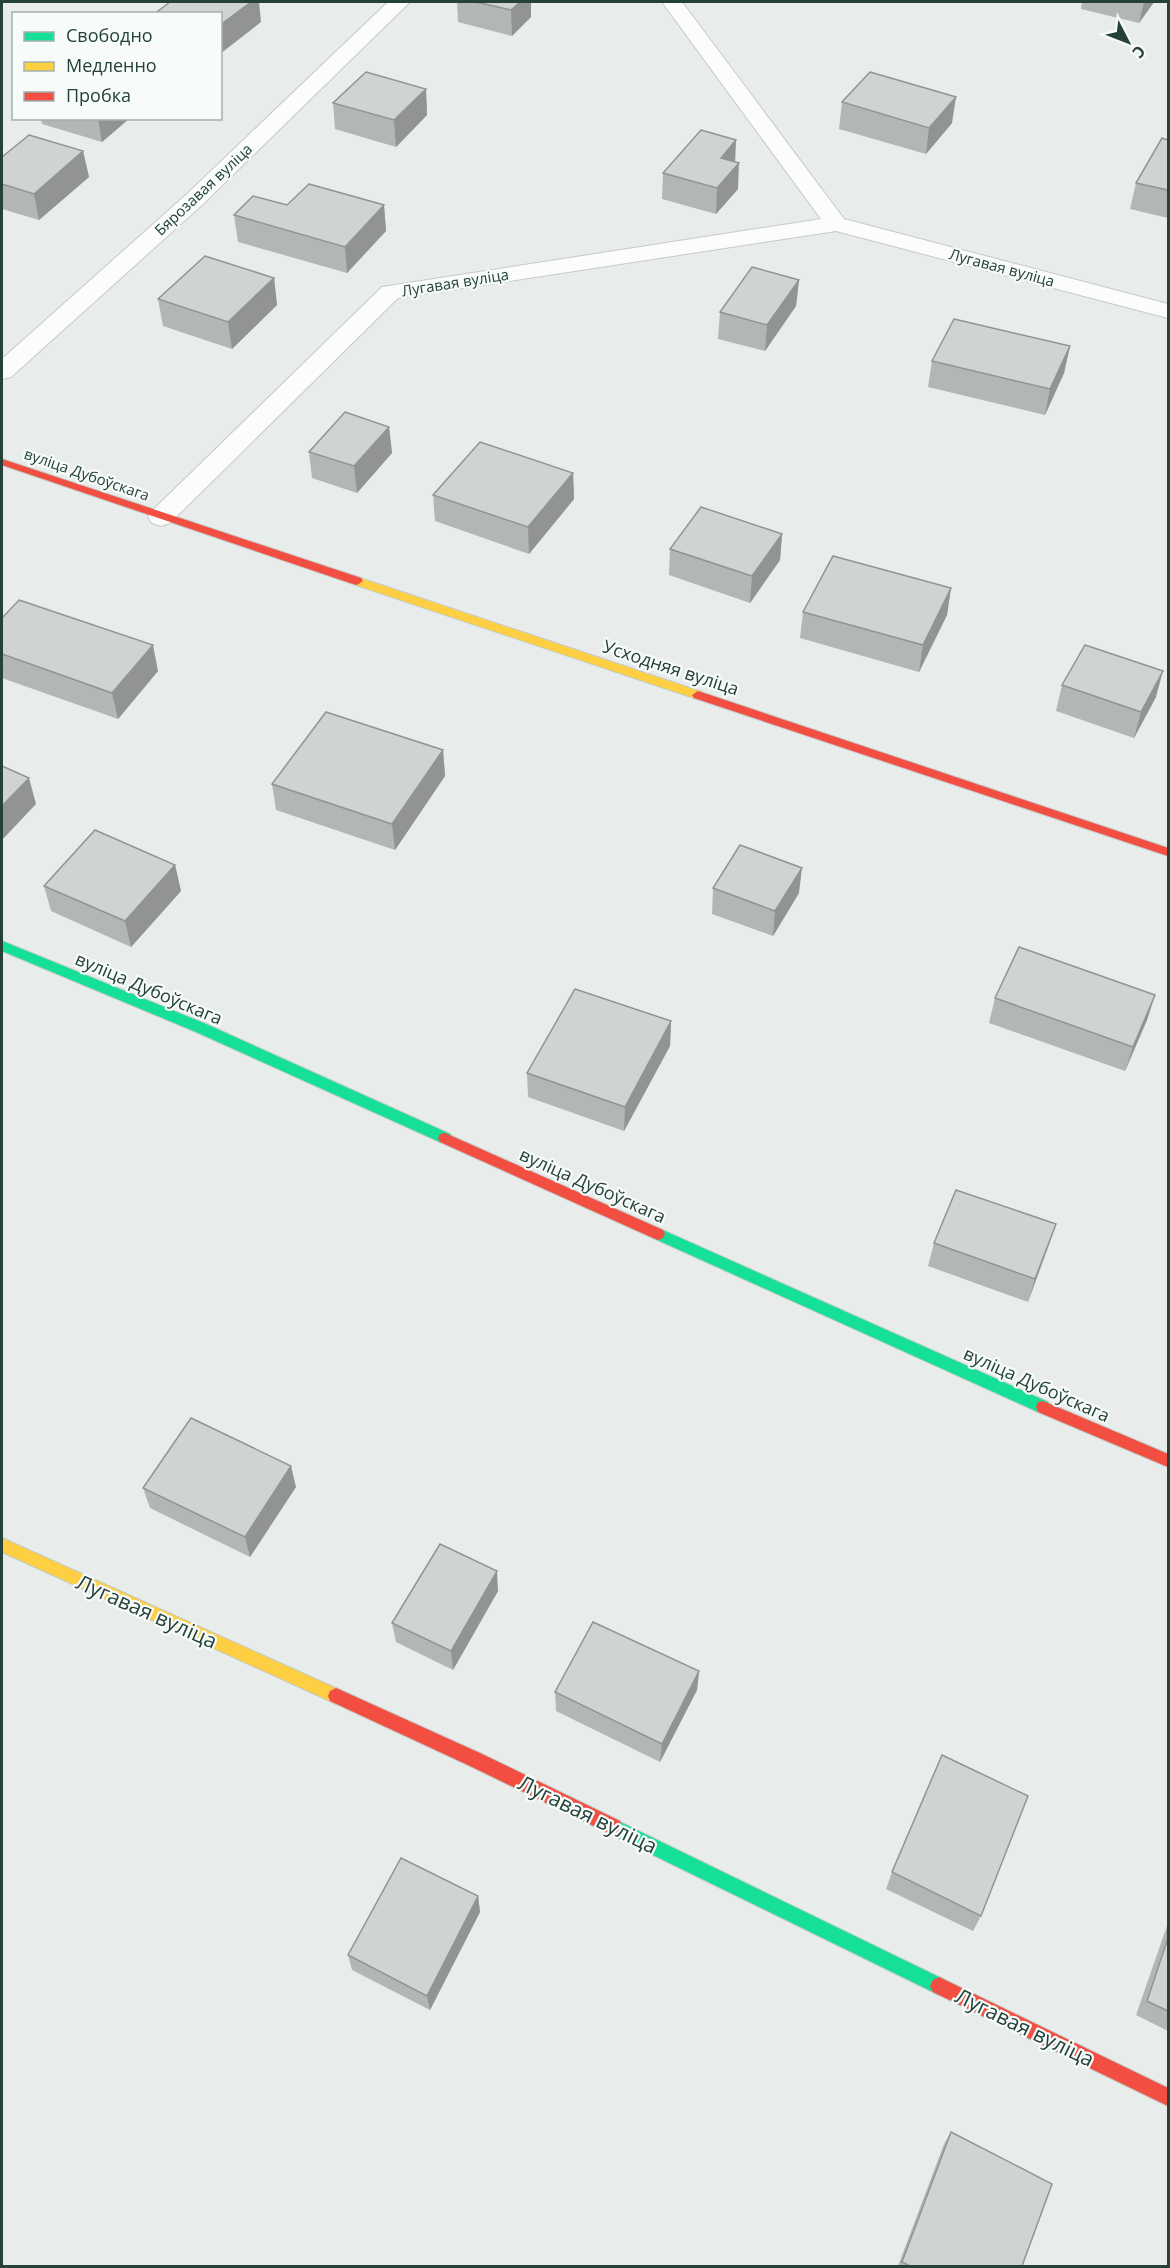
<svg xmlns="http://www.w3.org/2000/svg" width="1170" height="2268" viewBox="0 0 1170 2268" font-family="'Open Sans',sans-serif">
<style>
.lines{fill:none;stroke-linecap:round;stroke-linejoin:round}
.street-casing{stroke:#c5cac8;stroke-width:2}
.fast-casing{stroke:#c3cbc8;stroke-width:2}
.slow-casing{stroke:#c3cbc8;stroke-width:2}
.jam-casing{stroke:#c3cbc8;stroke-width:2}
.street{fill:#fcfcfc;fill-rule:evenodd}
.fast{fill:#16e098;fill-rule:evenodd}
.slow{fill:#ffcf43;fill-rule:evenodd}
.jam{fill:#f24e42;fill-rule:evenodd}
.wall{fill:#b2b6b5}
.shaded-wall{fill:#919493}
.building{fill:#cfd4d2;stroke:#919493;stroke-width:1.5}
.labels{text-anchor:middle;dominant-baseline:central;stroke-width:4.5;stroke-linejoin:round;paint-order:stroke}
.far-street-label{font-size:15px;fill:#24423a;stroke:#f7fbf9}
.street-label{font-size:18px;fill:#24423a;stroke:#f7fbf9}
.near-street-label{font-size:21px;fill:#24423a;stroke:#f7fbf9}
</style>
<rect width="100%" height="100%" fill="#e8edeb"/>
<g class="lines">
<defs>
<g id="street">
<polygon points="388,2 410,2 203,204 11,377 2,379 2,359 187,194"/>
<polygon points="662,2 682,2 844,219 1168,304 1168,318 836,231 398,298 170,523 161,526 152,523 148,517 152,511 382,287 821,219"/>
</g>
<g id="fast">
<polygon points="2,941 206,1024 450,1134 452,1138 450,1142 440,1142 196,1032 2,951"/>
<polygon points="658,1228 1048,1402 1050,1407 1048,1412 1043,1413 1038,1412 653,1238 651,1234 653,1230"/>
<polygon points="614,1819 945,1980 948,1986 945,1992 939,1995 933,1992 608,1833 606,1827 608,1821"/>
</g>
<g id="slow">
<polygon points="357,577 702,692 704,695 698,699 694,698 353,584 351,581"/>
<polygon points="2,1538 342,1691 344,1696 342,1701 336,1704 330,1701 2,1552"/>
</g>
<g id="jam">
<polygon points="2,459 361,578 363,581 357,585 353,584 2,465"/>
<polygon points="698,691 1168,848 1168,856 694,698 692,695"/>
<polygon points="445,1133 663,1230 665,1234 663,1238 658,1240 653,1238 440,1142 438,1138 440,1134"/>
<polygon points="1043,1401 1168,1454 1168,1467 1038,1412 1036,1407 1038,1402"/>
<polygon points="336,1688 482,1754 620,1821 622,1827 620,1833 614,1835 608,1833 470,1766 330,1701 328,1696 330,1691"/>
<polygon points="939,1977 1168,2088 1168,2106 933,1992 930,1986 933,1980"/>
</g>
</defs>
<use href="#street" class="street-casing"/>
<use href="#fast" class="fast-casing"/>
<use href="#slow" class="slow-casing"/>
<use href="#jam" class="jam-casing"/>
<use href="#street" class="street"/>
<use href="#fast" class="fast"/>
<use href="#slow" class="slow"/>
<use href="#jam" class="jam"/>
</g>
<g class="wall">
<polygon points="457,2 531,2 531,17 512,36 458,22"/>
<polygon points="1082,2 1154,2 1139,23 1081,9"/>
<polygon points="426,89 427,115 396,147 335,129 333,103"/>
<polygon points="842,102 952,123 926,154 839,129"/>
<polygon points="41,118 130,118 102,142 42,124"/>
<polygon points="1168,140 1168,218 1130,209 1136,183"/>
<polygon points="83,151 89,177 39,220 2,209 2,157"/>
<polygon points="735,162 738,189 716,214 662,199 663,173"/>
<polygon points="287,205 384,205 386,231 347,273 238,242 234,215"/>
<polygon points="274,278 277,305 232,349 163,326 158,299"/>
<polygon points="799,280 796,306 765,351 718,339 720,312"/>
<polygon points="1070,346 1064,373 1045,415 928,387 932,361"/>
<polygon points="389,427 392,453 357,493 312,478 309,452"/>
<polygon points="573,473 574,499 529,554 435,521 433,495"/>
<polygon points="782,534 780,560 750,603 669,575 670,549"/>
<polygon points="951,588 947,615 919,672 800,638 803,612"/>
<polygon points="2,618 158,671 118,719 2,678"/>
<polygon points="1062,685 1156,697 1134,738 1056,711"/>
<polygon points="443,750 445,776 395,850 276,810 272,784"/>
<polygon points="175,865 181,891 131,947 51,911 44,886"/>
<polygon points="713,888 799,893 773,936 712,914"/>
<polygon points="1155,995 1147,1020 1125,1071 989,1023 995,998"/>
<polygon points="671,1021 670,1046 624,1131 528,1097 527,1073"/>
<polygon points="1056,1224 1048,1247 1028,1302 928,1266 934,1243"/>
<polygon points="296,1487 250,1557 150,1508 143,1488"/>
<polygon points="498,1591 453,1670 396,1642 392,1623"/>
<polygon points="699,1671 697,1690 660,1762 556,1711 555,1692"/>
<polygon points="892,1872 981,1916 973,1931 886,1889"/>
<polygon points="478,1896 480,1912 430,2010 352,1970 348,1955"/>
<polygon points="1168,1923 1168,2031 1136,2015"/>
<polygon points="951,2132 1022,2266 898,2266 944,2144"/>
</g>
<g class="shaded-wall">
<polygon points="251,2 259,2 261,22 220,54 220,25"/>
<polygon points="520,2 531,2 531,17 512,36 511,10"/>
<polygon points="1144,2 1154,2 1139,23"/>
<polygon points="426,89 427,115 396,147 394,120"/>
<polygon points="956,97 952,123 926,154 929,128"/>
<polygon points="98,118 130,118 102,142"/>
<polygon points="736,140 735,167 721,158"/>
<polygon points="83,151 89,177 39,220 34,194"/>
<polygon points="739,163 738,189 716,214 717,188"/>
<polygon points="384,205 386,231 347,273 345,247"/>
<polygon points="274,278 277,305 232,349 228,322"/>
<polygon points="799,280 796,306 765,351 767,325"/>
<polygon points="1070,346 1064,373 1045,415 1050,389"/>
<polygon points="389,427 392,453 357,493 354,466"/>
<polygon points="573,473 574,499 529,554 528,527"/>
<polygon points="782,534 780,560 750,603 752,576"/>
<polygon points="951,588 947,615 919,672 923,645"/>
<polygon points="153,645 158,671 118,719 112,693"/>
<polygon points="1163,671 1156,697 1134,738 1141,712"/>
<polygon points="443,750 445,776 395,850 392,824"/>
<polygon points="29,778 36,804 2,840 2,806"/>
<polygon points="175,865 181,891 131,947 125,921"/>
<polygon points="802,868 799,893 773,936 775,911"/>
<polygon points="1155,995 1147,1020 1125,1071 1133,1047"/>
<polygon points="671,1021 670,1046 624,1131 625,1107"/>
<polygon points="1056,1224 1048,1247 1028,1302 1035,1279"/>
<polygon points="291,1466 296,1487 250,1557 245,1537"/>
<polygon points="497,1571 498,1591 453,1670 451,1651"/>
<polygon points="699,1671 697,1690 660,1762 662,1744"/>
<polygon points="478,1896 480,1912 430,2010 427,1996"/>
</g>
<g class="building">
<polygon points="170,2 251,2 220,25 220,14 154,14"/>
<polygon points="476,2 520,2 511,10"/>
<polygon points="366,72 426,89 394,120 333,103"/>
<polygon points="870,72 956,97 929,128 842,102"/>
<polygon points="701,130 736,140 721,158 739,163 717,188 663,173"/>
<polygon points="29,135 83,151 34,194 2,184 2,157"/>
<polygon points="1162,138 1168,140 1168,190 1136,183"/>
<polygon points="309,184 384,205 345,247 234,215 253,196 287,205"/>
<polygon points="205,256 274,278 228,322 158,299"/>
<polygon points="752,267 799,280 767,325 720,312"/>
<polygon points="954,319 1070,346 1050,389 932,361"/>
<polygon points="345,412 389,427 354,466 309,452"/>
<polygon points="480,442 573,473 528,527 433,495"/>
<polygon points="701,507 782,534 752,576 670,549"/>
<polygon points="833,556 951,588 923,645 803,612"/>
<polygon points="19,600 153,645 112,693 2,654 2,618"/>
<polygon points="1085,645 1163,671 1141,712 1062,685"/>
<polygon points="326,712 443,750 392,824 272,784"/>
<polygon points="2,766 29,778 2,806"/>
<polygon points="95,830 175,865 125,921 44,886"/>
<polygon points="740,845 802,868 775,911 713,888"/>
<polygon points="1019,947 1155,995 1133,1047 995,998"/>
<polygon points="575,989 671,1021 625,1107 527,1073"/>
<polygon points="956,1190 1056,1224 1035,1279 934,1243"/>
<polygon points="191,1418 291,1466 245,1537 143,1488"/>
<polygon points="440,1544 497,1571 451,1651 392,1623"/>
<polygon points="593,1622 699,1671 662,1744 555,1692"/>
<polygon points="942,1755 1028,1796 981,1916 892,1872"/>
<polygon points="401,1858 478,1896 427,1996 348,1955"/>
<polygon points="1168,1938 1168,2011 1147,2001"/>
<polygon points="951,2132 1052,2184 1022,2266 910,2266 902,2262"/>
</g>
<g class="labels">
<g class="far-street-label">
<text transform="translate(203 189) rotate(-43)">Бярозавая вуліца</text>
<text transform="translate(1002 267) rotate(15)">Лугавая вуліца</text>
<text transform="translate(455 282) rotate(-9)">Лугавая вуліца</text>
<text transform="translate(87 474) rotate(19)">вуліца Дубоўскага</text>
</g>
<g class="street-label">
<text transform="translate(671 667) rotate(18)">Усходняя вуліца</text>
<text transform="translate(149 988) rotate(23)">вуліца Дубоўскага</text>
<text transform="translate(593 1185) rotate(24)">вуліца Дубоўскага</text>
<text transform="translate(1037 1384) rotate(24)">вуліца Дубоўскага</text>
</g>
<g class="near-street-label">
<text transform="translate(147 1611) rotate(24)">Лугавая вуліца</text>
<text transform="translate(588 1814) rotate(26)">Лугавая вуліца</text>
<text transform="translate(1025 2027) rotate(26)">Лугавая вуліца</text>
</g>
</g>
<rect width="1170" height="2268" fill="none" stroke="#24423a" stroke-width="6"/>
<rect x="12" y="12" width="210" height="108" fill="#f7fbf9" stroke="#a3b1ad" stroke-width="1.5"/>
<rect x="24" y="32" width="30" height="9" fill="#16e098" stroke="#a3b1ad" stroke-width="1.5"/>
<text x="66" y="42" font-size="18" fill="#24423a">Свободно</text>
<rect x="24" y="62" width="30" height="9" fill="#ffcf43" stroke="#a3b1ad" stroke-width="1.5"/>
<text x="66" y="72" font-size="18" fill="#24423a">Медленно</text>
<rect x="24" y="92" width="30" height="9" fill="#f24e42" stroke="#a3b1ad" stroke-width="1.5"/>
<text x="66" y="102" font-size="18" fill="#24423a">Пробка</text>
<g transform="translate(1128 42) rotate(132)" stroke="#f7fbf9" stroke-width="4.5" paint-order="stroke">
<path d="M0-4.5L10 22L0 15L-10 22Z" fill="#24423a"/>
<text y="-9" font-size="16" font-weight="bold" text-anchor="middle" fill="#24423a">С</text>
</g>
</svg>
